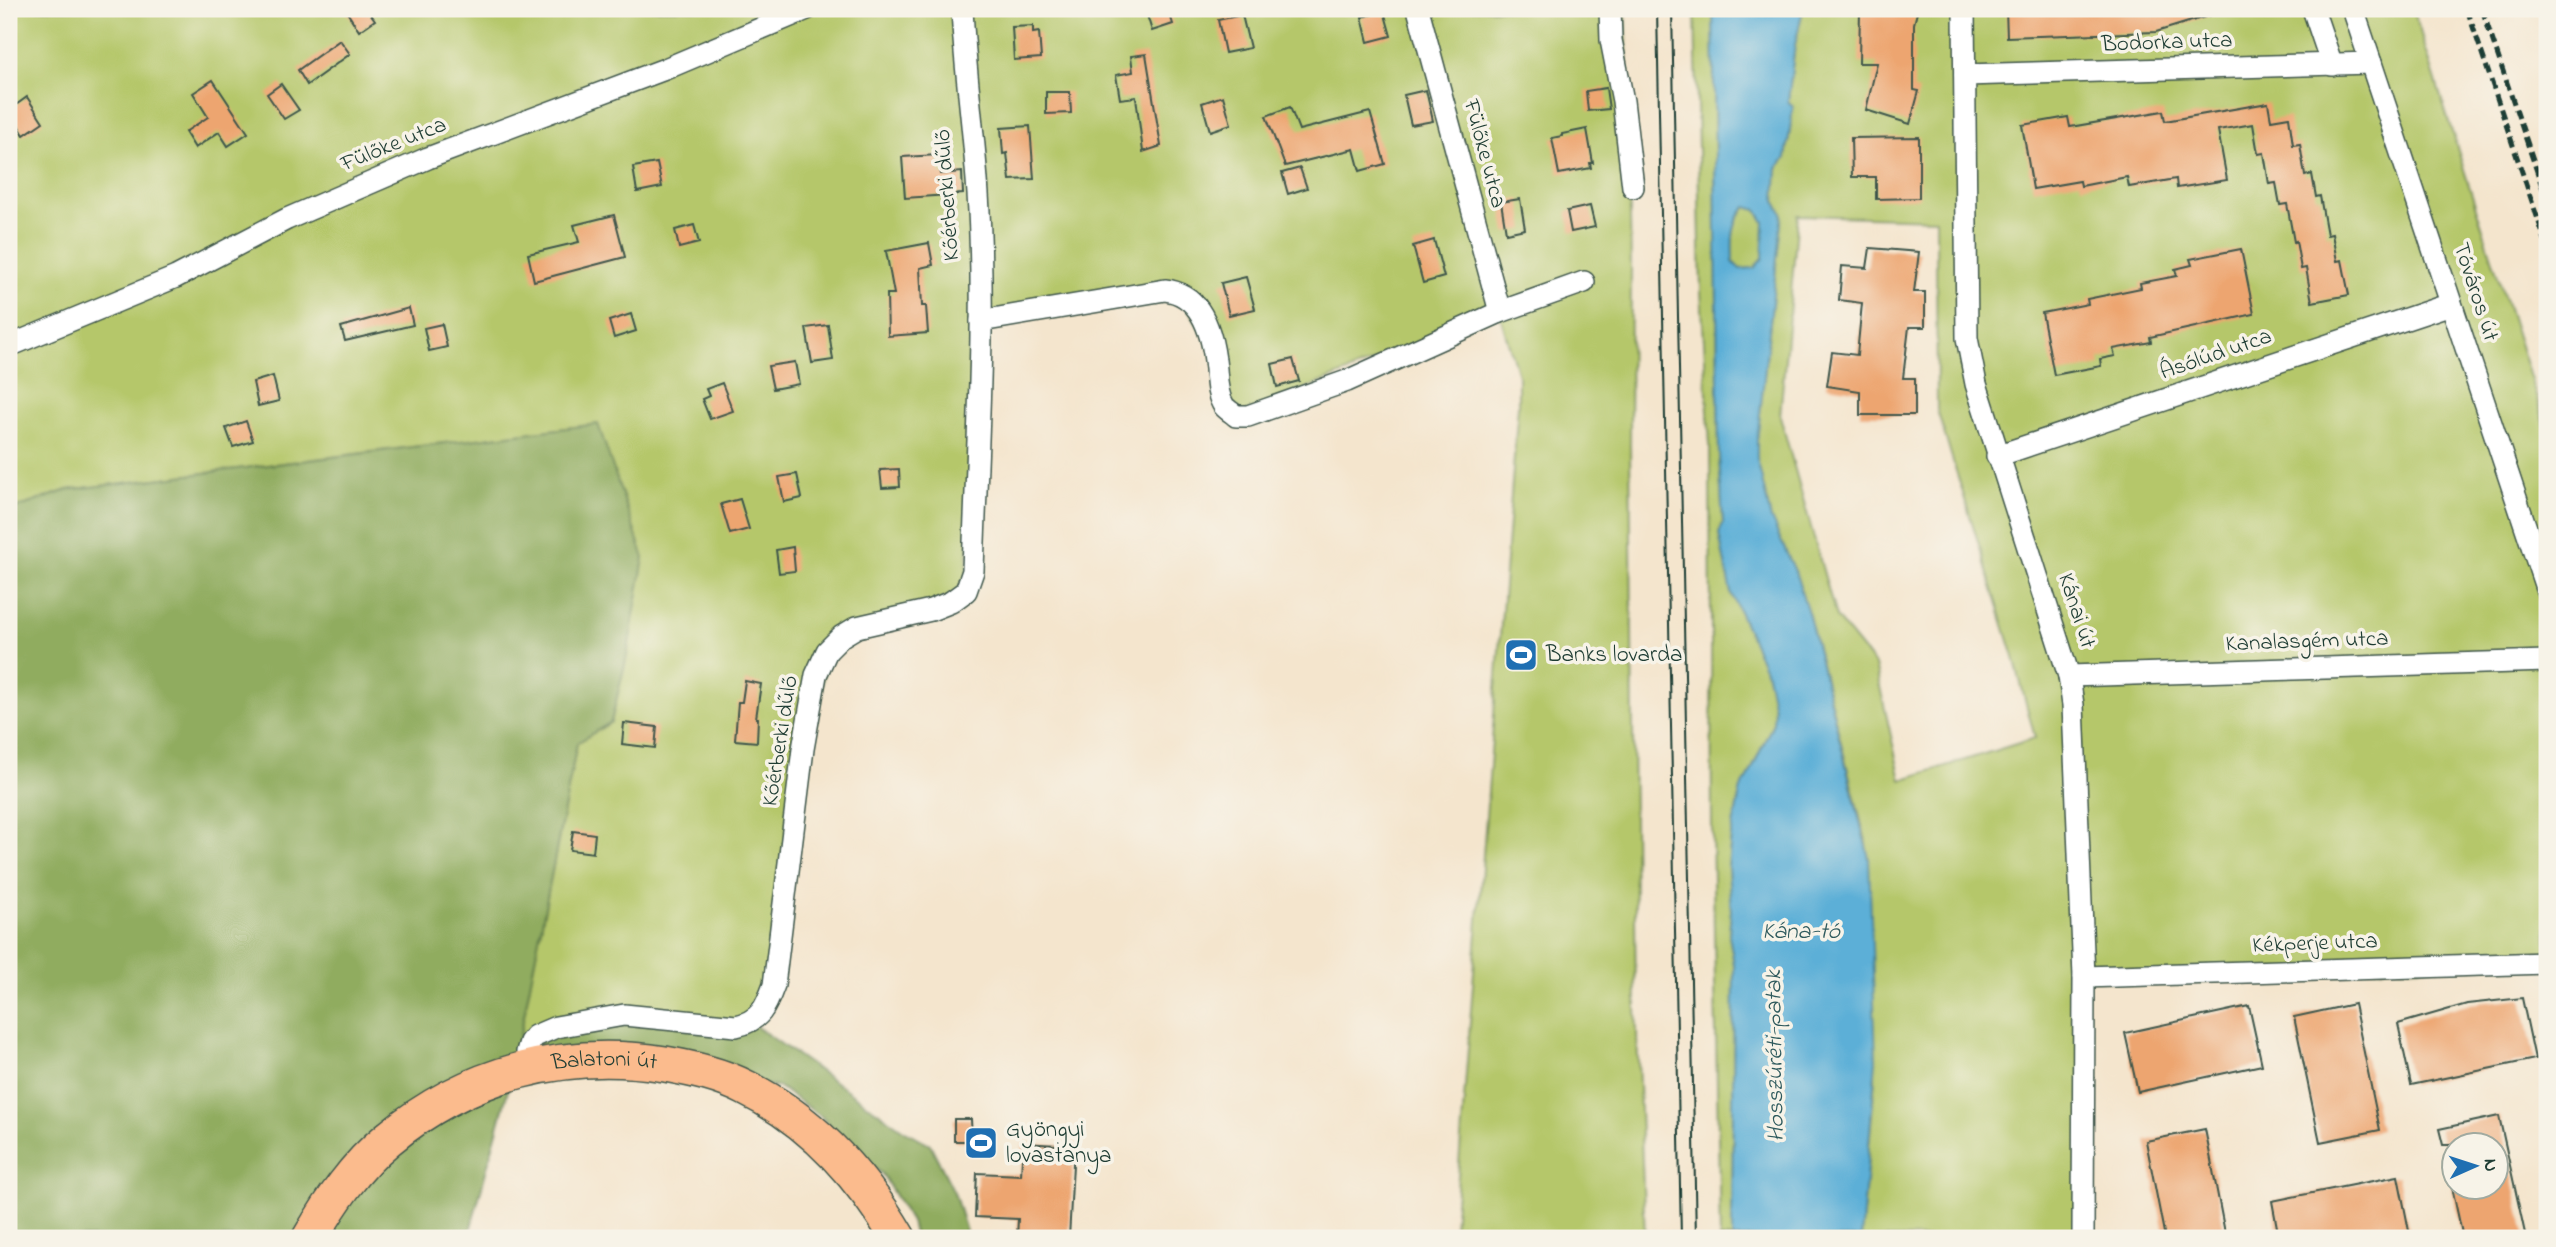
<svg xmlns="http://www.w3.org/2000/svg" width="2556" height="1247" viewBox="0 0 2556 1247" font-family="'Indie Flower',sans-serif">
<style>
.green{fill:#b5c76a;stroke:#6a824f;stroke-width:2;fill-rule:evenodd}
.forest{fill:#90ac5e;stroke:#587449;stroke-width:2}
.water{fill:#5cafd7;stroke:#3e7686;stroke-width:2;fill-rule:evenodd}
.building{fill:#eda56f}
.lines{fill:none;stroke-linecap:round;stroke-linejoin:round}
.street-casing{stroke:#3f564b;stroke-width:24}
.primary-casing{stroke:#3f564b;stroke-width:38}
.street{stroke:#fff;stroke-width:21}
.primary{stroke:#fbbb8d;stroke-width:35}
.tram{stroke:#1f3d34;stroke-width:2}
.rail{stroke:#1f3d34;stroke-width:5;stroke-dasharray:10 5;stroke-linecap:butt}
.labels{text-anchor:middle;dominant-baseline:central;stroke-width:7;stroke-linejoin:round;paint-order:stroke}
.street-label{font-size:23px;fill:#1f3d34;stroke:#f7f3e8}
.poi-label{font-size:23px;fill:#1f3d34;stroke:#f7f3e8;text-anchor:start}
.water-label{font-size:24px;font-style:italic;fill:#2e5a5d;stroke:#f7f3e8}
</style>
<rect width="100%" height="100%" fill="#f7f3e8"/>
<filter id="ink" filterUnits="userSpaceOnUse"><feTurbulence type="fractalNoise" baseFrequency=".0143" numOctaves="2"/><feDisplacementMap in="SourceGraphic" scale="14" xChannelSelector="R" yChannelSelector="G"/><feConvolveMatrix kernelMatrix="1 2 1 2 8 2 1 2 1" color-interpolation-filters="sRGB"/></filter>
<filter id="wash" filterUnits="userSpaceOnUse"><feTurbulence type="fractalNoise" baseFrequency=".00686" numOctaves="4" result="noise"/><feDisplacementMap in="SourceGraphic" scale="28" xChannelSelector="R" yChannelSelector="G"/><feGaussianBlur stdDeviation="1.57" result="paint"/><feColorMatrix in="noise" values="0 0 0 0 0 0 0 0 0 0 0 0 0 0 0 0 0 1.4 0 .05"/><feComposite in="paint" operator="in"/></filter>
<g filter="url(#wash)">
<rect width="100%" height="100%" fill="#f4e5cd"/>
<g class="green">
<polygon points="9,9 1626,9 1631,268 1630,444 1636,1008 1645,1238 1447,1238 1454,1228 1518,406 1518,375 1499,312 1236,416 1214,353 1179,292 981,321 966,591 857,627 827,651 774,985 751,1023 556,1027 513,1072 577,743 611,722 618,692 598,424 67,490 18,508 9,514"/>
<polygon points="1695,9 1713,9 1719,456 1723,523 1719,534 1731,593 1767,674 1774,709 1773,723 1748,778 1741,788 1731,836 1728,868 1731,910 1729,935 1734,964 1732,1238 1720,1238 1712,829 1710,446 1701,291"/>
<path d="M1803,9H2413L2547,431V963L2084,977L2083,1238H1861L1875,1079L1866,841L1809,616L1795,571L1771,519L1757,459V441L1782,213L1775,201L1777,168L1786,158L1793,107L1788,101L1795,45ZM1798,215L1936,219L1937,410L2014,657L2035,738L1901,780L1875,665L1836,617L1780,416Z"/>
<path d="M1746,207L1757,210L1764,222L1763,258L1754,268L1740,269L1733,262C1732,241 1731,223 1746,207Z"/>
</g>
<g class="forest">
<polygon points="598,424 644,558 627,656 611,722 577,743 513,1072 468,1238 9,1238 9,514 17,508 67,490"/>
<polygon points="624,1015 751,1023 905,1131 930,1144 954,1192 968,1238 915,1238 911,1222 882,1174 845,1143 822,1117 779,1087 543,1049 535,1036"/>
</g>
<path class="water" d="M1713,9H1803L1795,45L1788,101L1793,107L1786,158L1777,168L1775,201L1782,213L1757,441V459L1771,519L1795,571L1809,616L1869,858L1876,1061L1861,1238H1732L1734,964L1729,935L1731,910L1728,868L1731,836L1741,788L1748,778L1773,723L1774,709L1767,674L1731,593L1719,534L1723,523L1719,456ZM1746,207L1757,210L1764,222L1763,258L1754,268L1740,269L1733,262C1732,241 1731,222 1746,207Z"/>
<g id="blocks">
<g class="building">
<polygon points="345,9 367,9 375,20 359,31"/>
<polygon points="1145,9 1168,9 1173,24 1152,31"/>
<polygon points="1860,9 1918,9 1914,24 1914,90 1919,91 1910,124 1866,110 1877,63 1859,63"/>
<polygon points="2006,9 2217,9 2218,13 2156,32 2007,37"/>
<polygon points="1384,11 1391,36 1368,42 1362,17"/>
<polygon points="1242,15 1250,48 1225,53 1218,20"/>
<polygon points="1033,26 1033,33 1039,32 1041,58 1014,60 1012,27"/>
<polygon points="340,40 350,54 307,85 298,70"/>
<polygon points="1146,54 1161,146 1143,152 1136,97 1120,99 1116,75 1133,72 1131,56"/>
<polygon points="213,80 248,133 228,146 219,132 195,148 185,132 208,117 193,93"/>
<polygon points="281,84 299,110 284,119 267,94"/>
<polygon points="1606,88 1609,109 1588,111 1586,91"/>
<polygon points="1426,90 1433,121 1411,125 1404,95"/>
<polygon points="1046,92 1070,92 1071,113 1046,114"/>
<polygon points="1223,96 1231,124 1210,131 1202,103"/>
<polygon points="27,97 43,122 24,135 9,110"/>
<polygon points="2268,103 2271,120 2289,117 2293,145 2300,144 2305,176 2312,174 2316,197 2320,196 2327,235 2332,234 2337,261 2342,260 2349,295 2312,302 2306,268 2301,269 2296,241 2294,242 2287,204 2280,205 2276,183 2269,184 2264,153 2258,154 2253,124 2218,130 2227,180 2177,188 2176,179 2129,187 2127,177 2081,186 2080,181 2033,189 2022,125 2068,117 2070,127 2163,111 2165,121"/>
<polygon points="1290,107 1299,130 1370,112 1385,164 1360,171 1354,149 1285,166 1266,116"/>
<polygon points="1030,126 1034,179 1010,180 1007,153 1003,154 1001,128"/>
<polygon points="1587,129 1593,163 1590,163 1591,168 1559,174 1552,138 1562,136 1562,134"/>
<polygon points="1919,137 1919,198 1876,199 1876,177 1852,177 1851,138"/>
<polygon points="939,155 941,174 962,172 963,194 905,198 902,157"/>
<polygon points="657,163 662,187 637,192 633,167"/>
<polygon points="1300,168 1307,188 1288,194 1282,173"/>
<polygon points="1520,199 1525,229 1506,233 1501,202"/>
<polygon points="1590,206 1595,227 1571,232 1567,211"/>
<polygon points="614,215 625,257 534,281 528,254 579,242 574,225"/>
<polygon points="694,225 699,243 679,248 675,230"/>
<polygon points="1434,240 1444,277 1423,283 1413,246"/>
<polygon points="929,243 933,265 920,268 922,306 926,306 928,333 888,336 887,294 894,294 886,251"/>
<polygon points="1870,248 1919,252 1914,292 1925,292 1925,327 1909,327 1903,378 1915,378 1915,415 1860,415 1860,391 1827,386 1832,352 1857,355 1862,303 1839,300 1842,266 1867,268"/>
<polygon points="2241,249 2254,314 2150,337 2151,342 2113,349 2115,356 2100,359 2101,366 2054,375 2042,313 2088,304 2087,299 2141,288 2140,283 2177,276 2175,269 2192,265 2190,259"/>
<polygon points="1246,277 1255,309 1229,315 1221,283"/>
<polygon points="409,308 413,325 345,341 341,327"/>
<polygon points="631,314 636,331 614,338 609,321"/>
<polygon points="442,324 447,347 429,351 424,328"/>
<polygon points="828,325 833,360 812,363 806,328"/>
<polygon points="1293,359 1299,381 1277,387 1272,364"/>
<polygon points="795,362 799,384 773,389 768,366"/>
<polygon points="273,376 279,401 258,406 253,382"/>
<polygon points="722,383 733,411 710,419 702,399 709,396 706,389"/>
<polygon points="246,421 253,441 233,447 226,428"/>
<polygon points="899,469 900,487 882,488 880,470"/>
<polygon points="797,474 802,498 784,502 779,477"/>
<polygon points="740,499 749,529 730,534 721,504"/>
<polygon points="793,547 795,571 779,573 776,550"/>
<polygon points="745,681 761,684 756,718 758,718 757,742 735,740 738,702 742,702"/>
<polygon points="624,723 657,727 655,748 622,744"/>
<polygon points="573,831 595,834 593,853 570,850"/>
<polygon points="2522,998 2535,1059 2411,1085 2398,1024 2467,1004"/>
<polygon points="2354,1004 2380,1130 2320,1142 2294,1017"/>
<polygon points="2249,1006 2262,1065 2138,1092 2125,1033"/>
<polygon points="2499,1116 2526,1238 2463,1238 2452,1187 2496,1187 2496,1145 2443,1145 2439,1129"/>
<polygon points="954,1119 971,1119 972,1141 954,1141"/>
<polygon points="2205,1129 2226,1238 2165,1238 2146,1141"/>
<polygon points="1023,1143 1074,1146 1069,1238 1017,1238 1018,1219 975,1217 977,1173 1021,1175"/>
<polygon points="2398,1176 2410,1236 2397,1238 2279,1238 2272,1201"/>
</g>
</g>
</g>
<g filter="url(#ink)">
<use href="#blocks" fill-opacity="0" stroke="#3f564b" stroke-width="2"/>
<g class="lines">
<defs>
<g id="street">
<polyline points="1418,9 1500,312"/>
<polyline points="1610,9 1611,40 1623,101 1633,187"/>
<polyline points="1964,9 1967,338 1976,384 2069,676 2073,705 2084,977 2083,1238"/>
<polyline points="2313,9 2332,65"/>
<polyline points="2353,9 2547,591"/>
<polyline points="1965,75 2371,63"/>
<path d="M981,321L1165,290C1203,294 1213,337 1216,369C1217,381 1217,396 1224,406C1227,410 1233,413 1236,416H1248L1347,381L1500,312L1584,282"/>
<polyline points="9,346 176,277 287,219 428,158 665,69 807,9"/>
<polyline points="1997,456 2451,304"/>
<polyline points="2069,676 2547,661"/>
<polyline points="2084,977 2547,963"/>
<path d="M529,1068L527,1052L530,1042L535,1036L556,1027L624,1015L736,1026C760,1021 766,1007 774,985L803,749L816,675L827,651L842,636L857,627L931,610L951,602L966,591L973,571C977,446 986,319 978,194C974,132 965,71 962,9"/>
</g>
<g id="primary">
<path id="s1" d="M310,1238C331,1202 355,1166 388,1139C467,1073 565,1048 665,1064C693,1069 721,1075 746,1088C813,1121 861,1175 898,1238"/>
</g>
</defs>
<use href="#street" class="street-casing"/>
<use href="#primary" class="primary-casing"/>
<use href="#street" class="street"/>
<use href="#primary" class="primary"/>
<g class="tram">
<polyline points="1657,9 1681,1238"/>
<polyline points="1672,9 1696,1238"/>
</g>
<g class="rail">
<polyline points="2467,9 2547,246"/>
<polyline points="2482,9 2547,201"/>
</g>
</g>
</g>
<defs>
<symbol id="stadium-square" viewBox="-11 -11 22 22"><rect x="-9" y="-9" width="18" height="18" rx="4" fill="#1f6fb2" stroke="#f7f3e8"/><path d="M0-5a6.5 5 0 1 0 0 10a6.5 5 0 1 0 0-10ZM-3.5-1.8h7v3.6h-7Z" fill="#fff"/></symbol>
</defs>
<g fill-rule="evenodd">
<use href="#stadium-square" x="1502" y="636" width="38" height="38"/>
<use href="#stadium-square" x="962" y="1124" width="38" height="38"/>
</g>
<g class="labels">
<g class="street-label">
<text transform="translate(2167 43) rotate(-2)">Bodorka utca</text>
<text transform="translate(394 145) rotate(-22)">Fülőke utca</text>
<text transform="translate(1484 154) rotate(75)">Fülőke utca</text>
<text transform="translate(948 195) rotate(-94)">Kőérberki dűlő</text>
<text transform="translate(2475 292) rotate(72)">Tóváros út</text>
<text transform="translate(2216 355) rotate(-19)">Ásólúd utca</text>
<text transform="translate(2076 611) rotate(72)">Kánai út</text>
<text transform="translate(2307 642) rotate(-2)">Kanalasgém utca</text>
<text transform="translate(781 741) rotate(-81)">Kőérberki dűlő</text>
<text transform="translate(2315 944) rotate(-2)">Kékperje utca</text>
<text stroke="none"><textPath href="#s1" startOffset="362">Balatoni út</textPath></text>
</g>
<g class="poi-label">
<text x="1546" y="655">Banks lovarda</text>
<text x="1006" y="1130">Gyöngyi<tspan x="1006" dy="26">lovastanya</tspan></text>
</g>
<g class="water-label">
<text x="1801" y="932">Kána-tó</text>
<text transform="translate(1776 1056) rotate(-91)">Hosszúréti-patak</text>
</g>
</g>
<rect width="2556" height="1247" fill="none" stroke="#f7f3e8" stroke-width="35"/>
<g transform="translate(2475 1166) rotate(87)"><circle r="33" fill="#f7f3e8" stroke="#a1aaa0" stroke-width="2"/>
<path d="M0-5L12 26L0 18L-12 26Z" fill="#1f6fb2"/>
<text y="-10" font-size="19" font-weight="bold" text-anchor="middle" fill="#1f3d34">N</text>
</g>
</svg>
